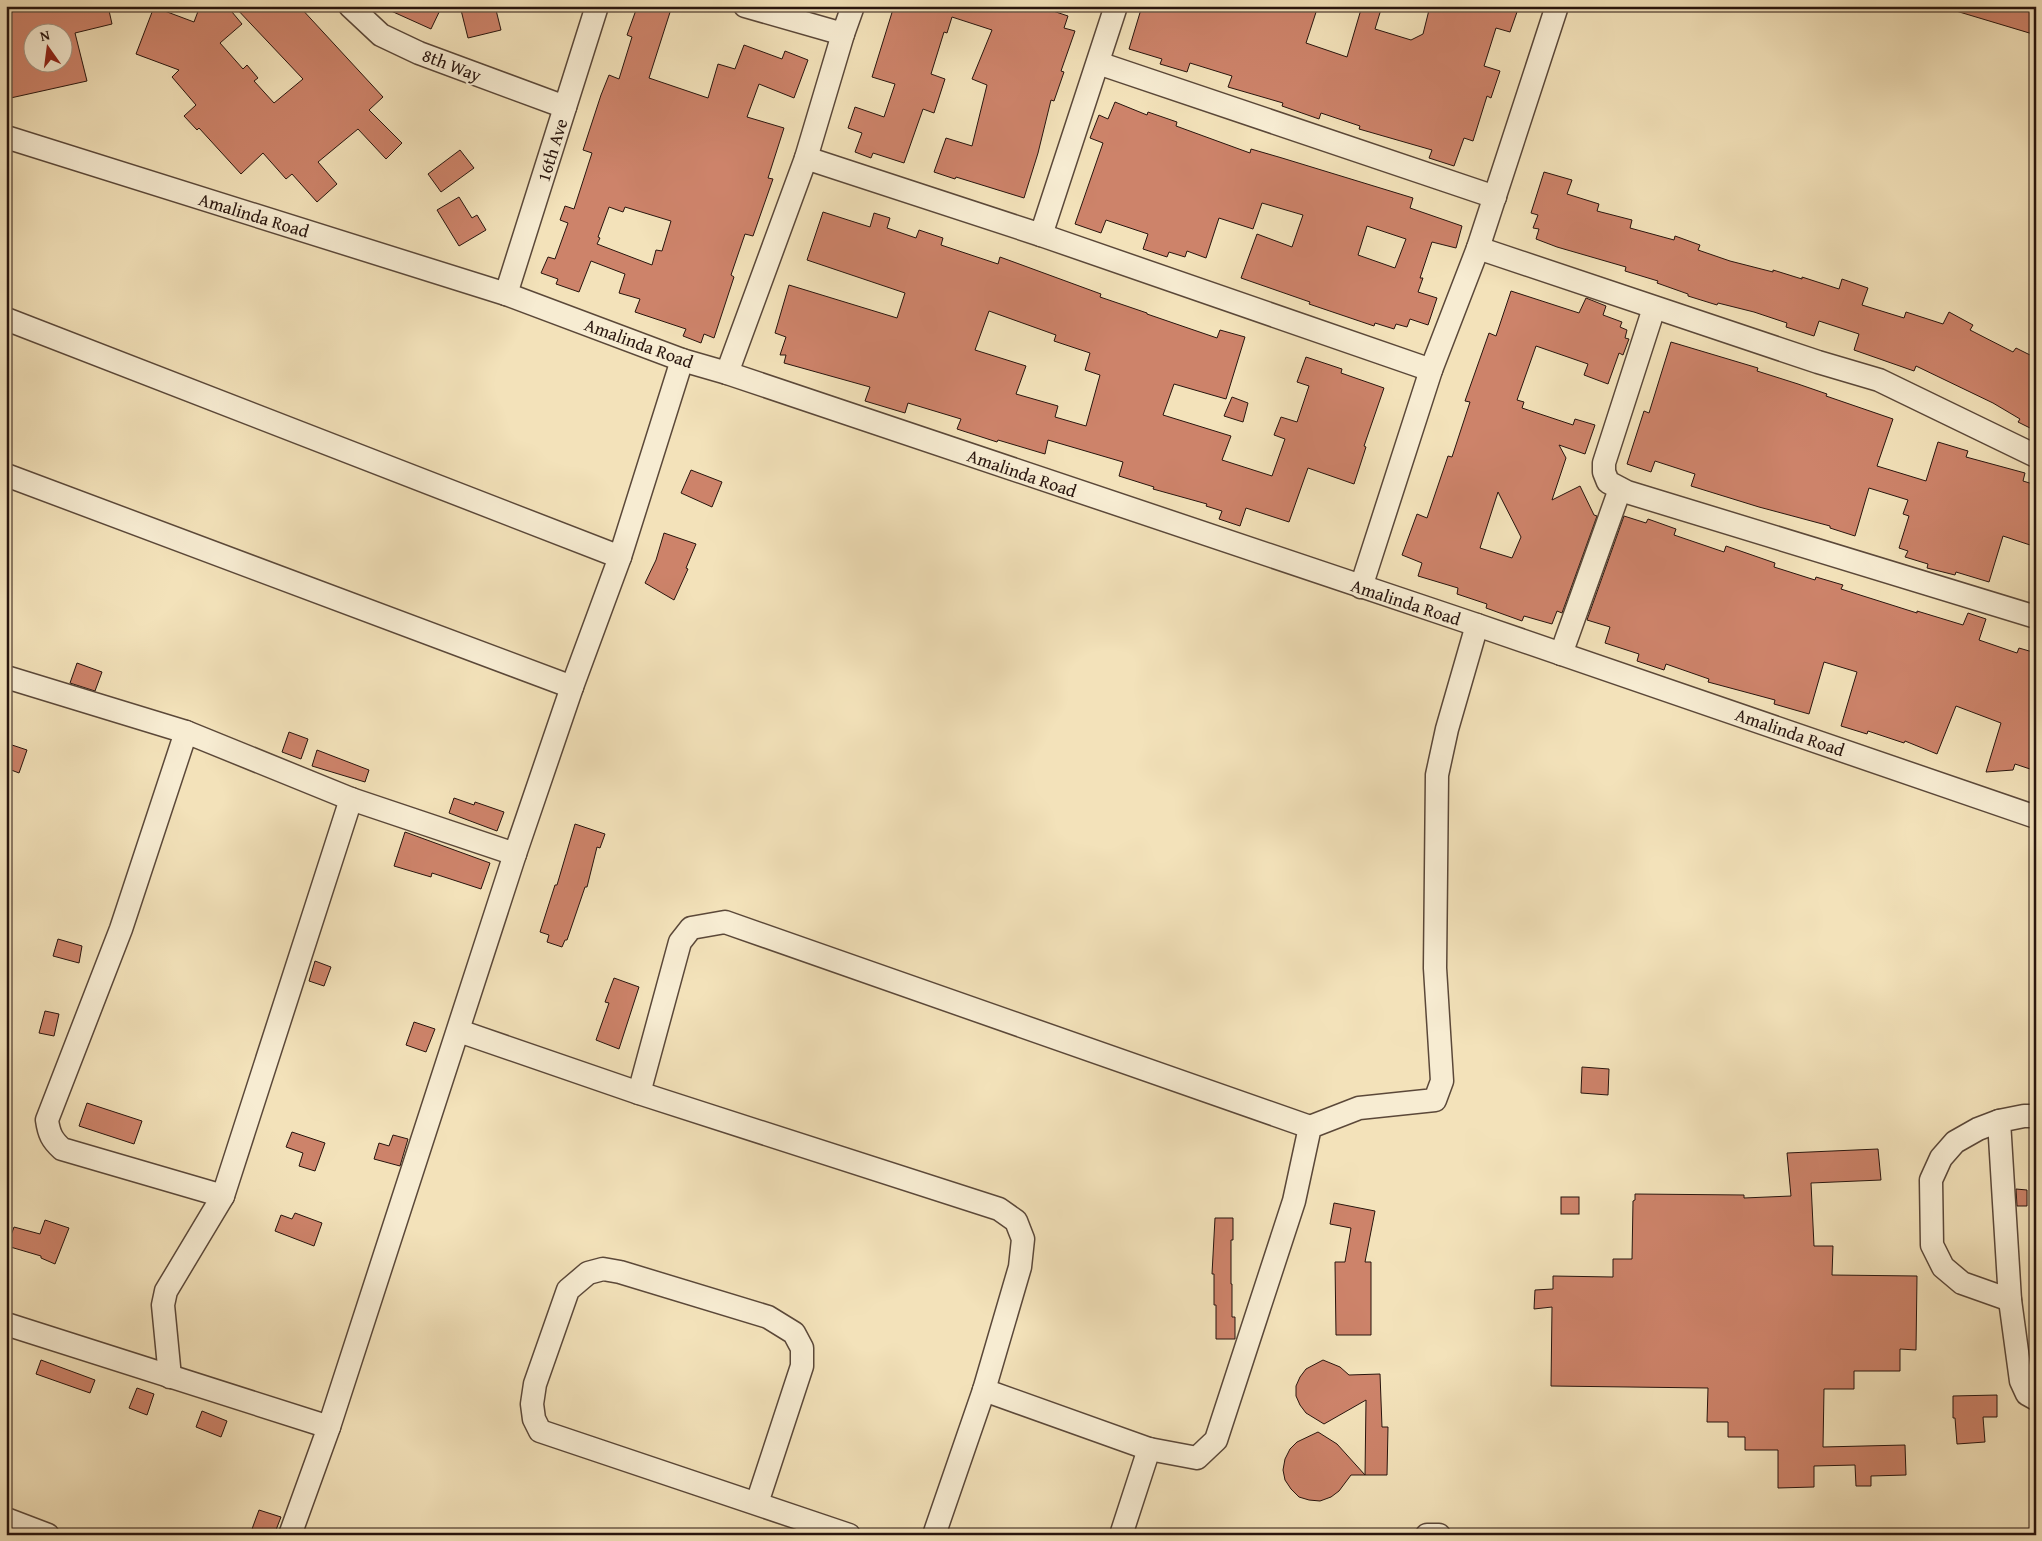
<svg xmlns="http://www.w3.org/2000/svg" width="2042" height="1541" viewBox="0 0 2042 1541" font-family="'Gentium Book Plus',serif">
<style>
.building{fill:#cd836a;stroke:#28150e;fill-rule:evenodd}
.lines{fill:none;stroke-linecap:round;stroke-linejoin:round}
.minor-casing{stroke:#5b4839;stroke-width:25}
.minor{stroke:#f7ecd2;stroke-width:22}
.labels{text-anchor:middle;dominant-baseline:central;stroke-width:4.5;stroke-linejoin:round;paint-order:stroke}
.street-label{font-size:18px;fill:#28150e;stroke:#f7ecd2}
</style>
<rect width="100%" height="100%" fill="#f3e2ba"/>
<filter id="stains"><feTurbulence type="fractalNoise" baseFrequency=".004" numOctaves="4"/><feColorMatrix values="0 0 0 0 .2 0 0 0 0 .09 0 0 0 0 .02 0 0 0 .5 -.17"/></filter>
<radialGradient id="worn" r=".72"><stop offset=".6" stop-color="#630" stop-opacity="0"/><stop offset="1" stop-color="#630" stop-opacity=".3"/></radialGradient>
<g class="building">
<path d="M6,6H108L112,24L75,33L87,81L6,99ZM32,32H62V62H32Z"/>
<polygon points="200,6 227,6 242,24 220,43 243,69 247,65 258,78 254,81 274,103 303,79 234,6 299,6 383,97 369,110 402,143 386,159 358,129 318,162 337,184 317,202 292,174 286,179 263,153 241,174 199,128 197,130 184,116 196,105 172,77 179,70 136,54 154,7 194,22"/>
<polygon points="380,6 442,6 431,29"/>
<polygon points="460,6 495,6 501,30 468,38"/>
<path d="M642,6H672L649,78L708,98L718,64L735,69L744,45L782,59L785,51L808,60L794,98L759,84L747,117L784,128L768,178L773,179L753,236L745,234L731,275L734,277L714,338L704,334L701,343L683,336L686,329L635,312L640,299L619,293L625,274L591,261L579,292L556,284L558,279L541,273L548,257L555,259L568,223L560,220L565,206L574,209L592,153L583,150L601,95L609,75L619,79L632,37L627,35L636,10L640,11ZM609,207L623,212L625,207L671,221L662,251L656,250L652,265L597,244L600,238L598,237Z"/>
<polygon points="894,6 1038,6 1068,16 1064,28 1075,31 1061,71 1064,72 1054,101 1051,100 1038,153 1024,198 956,177 955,179 934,172 946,138 972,146 987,85 972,79 992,30 952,17 947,33 944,32 931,74 945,79 934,113 923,109 904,163 873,153 871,158 855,152 862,133 848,128 855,107 884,117 895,84 872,77"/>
<polygon points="1142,6 1318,6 1306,43 1347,57 1362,6 1382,6 1375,29 1411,40 1423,34 1430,6 1511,6 1510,10 1517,12 1510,32 1496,28 1484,66 1500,71 1491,98 1487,96 1473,141 1464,138 1454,166 1429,158 1432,150 1359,129 1360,126 1321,113 1319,119 1282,106 1283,103 1228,87 1232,76 1190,63 1187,72 1160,64 1162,59 1129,49"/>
<polygon points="1957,6 2036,6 2036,35 1956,11"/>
<path d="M1115,102L1147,115L1148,112L1177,122L1176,126L1250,153L1251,149L1282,158L1413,198L1410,208L1462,226L1456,248L1432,242L1420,278H1423L1418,292L1437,298L1428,325L1410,319L1407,327L1396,324L1394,329L1375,323L1374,326L1309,304L1310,302L1241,278L1257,234L1292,247L1303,215L1262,203L1253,229L1219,218L1206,258L1187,251L1185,257L1169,252L1167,257L1143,249L1148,234L1106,220L1101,233L1075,224L1103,143L1090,138L1099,115L1108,119ZM1367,226L1406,239L1395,268L1358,255Z"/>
<polygon points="460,150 474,168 441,192 428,174"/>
<polygon points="1544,172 1572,180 1567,194 1599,204 1597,211 1632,220 1630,228 1674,240 1675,236 1700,245 1698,250 1730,261 1773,272 1773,270 1802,279 1802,277 1839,289 1842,279 1868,288 1862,305 1904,318 1906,312 1943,324 1949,312 1973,325 1970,330 2013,352 2016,348 2036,358 2036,431 2018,422 2020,419 1993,403 1916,366 1914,371 1854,350 1859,334 1819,321 1814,336 1786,327 1787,323 1754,312 1718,303 1717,305 1688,296 1688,294 1657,283 1658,281 1625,271 1626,267 1557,247 1536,239 1539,229 1533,228 1538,215 1531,213"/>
<polygon points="459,197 472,218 477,215 486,230 459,246 437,210"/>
<path d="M823,212L870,227L874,213L890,218L887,228L916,238L919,230L943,238L941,245L998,264L1000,257L1101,294L1100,297L1147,313V314L1217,338L1220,330L1245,337L1226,399L1174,384L1163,415L1231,436L1222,460L1272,476L1285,439L1274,435L1281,417L1297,422L1309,386L1297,382L1306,357L1342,369L1341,373L1384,388L1364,446L1366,447L1354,484L1308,468L1289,522L1246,508L1240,526L1219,519L1222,511L1206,506L1207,504L1153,489L1154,487L1119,476L1123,462L1048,440L1045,454L998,440L997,442L957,429L961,419L908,403L905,413L865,401L870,387L784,363L786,355H780L786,337L775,333L789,285L897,318L905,293L807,260ZM989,311L1056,335L1054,341L1090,353L1085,370L1100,375L1086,426L1055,417L1058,406L1016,394L1026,366L975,350Z"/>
<path d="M1511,291L1579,313L1586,298L1606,306L1603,315L1622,322L1620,327L1627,330L1625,338L1629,339L1623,355L1619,353L1608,384L1584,375L1588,364L1536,346L1517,400L1524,402L1522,408L1573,425L1575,419L1595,425L1585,454L1559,445L1566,458L1552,500L1580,486L1594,515L1597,516L1562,613L1557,611L1552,624L1524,616L1522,621L1486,608L1487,604L1457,594L1458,588L1418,576L1422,563L1402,555L1417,514L1427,518L1448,456L1452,457L1470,402L1465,401L1489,333L1496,336ZM1498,492L1521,537L1512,558L1480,548Z"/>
<polygon points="1671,342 1758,368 1757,371 1798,384 1827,394 1826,396 1893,419 1877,466 1926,481 1938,442 1968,451 1966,457 2025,473 2023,481 2036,485 2036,547 2003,536 1989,582 1956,572 1955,575 1927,568 1928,564 1905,557 1908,551 1899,548 1909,516 1903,514 1908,500 1869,488 1855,536 1830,528 1830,526 1759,507 1691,486 1695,474 1655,461 1651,472 1627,464 1644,411 1649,413"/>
<polygon points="1232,397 1248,403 1243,422 1224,416"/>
<polygon points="691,470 722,482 712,507 681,493"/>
<polygon points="1624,516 1646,523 1648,519 1676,529 1674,535 1724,552 1726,546 1775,563 1774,567 1815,580 1816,577 1843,585 1841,589 1917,613 1917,611 1963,625 1968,613 1986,619 1979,640 2017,653 2019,648 2036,653 2036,771 2015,764 2013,770 1986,772 2001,723 1956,706 1937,754 1905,741 1904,743 1868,731 1867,734 1841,726 1857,672 1824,662 1809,714 1774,704 1775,700 1708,682 1709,679 1666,664 1664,670 1637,661 1639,654 1605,643 1610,627 1587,620"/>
<polygon points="664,533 696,544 686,568 688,569 674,600 645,583 656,560"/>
<polygon points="77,663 102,672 95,691 70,683"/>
<polygon points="289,732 308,739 301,759 282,752"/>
<polygon points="6,743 27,750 19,773 6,768"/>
<polygon points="317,750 369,770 365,782 312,766"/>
<polygon points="454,798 474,805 475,802 504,812 497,831 449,813"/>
<polygon points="575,824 605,834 600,848 597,847 587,887 585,887 567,940 565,940 562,947 547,942 549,935 540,932 555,885 557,885"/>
<polygon points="405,832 490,863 481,889 432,873 431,877 394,866"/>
<polygon points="58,939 82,946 79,963 53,956"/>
<polygon points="315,961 331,967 324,986 309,981"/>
<polygon points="614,978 639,987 619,1049 596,1040 609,1003 605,1002"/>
<polygon points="45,1011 59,1014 54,1036 39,1033"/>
<polygon points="414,1022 435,1029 426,1052 406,1045"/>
<polygon points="1582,1067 1609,1069 1608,1095 1581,1093"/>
<polygon points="87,1103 142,1121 134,1144 79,1126"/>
<polygon points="292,1132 325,1143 315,1171 299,1166 303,1153 286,1147"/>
<polygon points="393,1135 408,1139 400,1166 374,1159 379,1143 389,1146"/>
<polygon points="1878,1149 1881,1180 1811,1183 1814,1246 1833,1246 1832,1275 1917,1276 1916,1350 1900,1349 1900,1371 1854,1371 1854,1389 1824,1389 1823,1447 1905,1445 1906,1475 1871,1476 1871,1486 1856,1486 1855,1465 1814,1466 1814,1487 1778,1488 1778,1450 1745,1450 1745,1437 1728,1437 1728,1422 1707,1422 1708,1388 1551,1386 1552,1307 1534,1309 1535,1290 1553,1289 1553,1276 1613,1277 1613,1259 1632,1259 1633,1201 1635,1200 1635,1194 1744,1195 1744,1198 1791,1196 1787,1153"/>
<polygon points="2016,1189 2027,1190 2027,1206 2017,1206"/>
<rect x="1561" y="1197" width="18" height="17"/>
<polygon points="1334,1203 1375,1211 1365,1262 1371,1262 1371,1335 1336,1335 1335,1262 1345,1262 1351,1228 1330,1224"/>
<polygon points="295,1213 322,1223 314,1246 275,1231 281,1215 292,1219"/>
<polygon points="1215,1218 1233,1218 1233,1240 1231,1240 1231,1284 1232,1284 1232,1317 1235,1317 1235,1339 1216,1339 1216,1305 1214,1305 1214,1274 1212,1274"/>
<polygon points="45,1220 69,1228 55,1264 41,1258 41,1256 7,1246 14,1227 40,1234"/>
<polygon points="41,1360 95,1380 90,1393 36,1374"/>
<polygon points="1323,1360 1340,1367 1349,1375 1380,1374 1382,1427 1388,1427 1387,1475 1365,1475 1366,1400 1324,1424 1306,1413 1300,1405 1296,1396 1296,1386 1300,1377 1306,1369"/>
<polygon points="137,1388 154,1394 147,1415 129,1408"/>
<polygon points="1997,1395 1997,1417 1983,1417 1985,1442 1957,1444 1955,1418 1953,1418 1953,1396"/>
<polygon points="202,1411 227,1421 221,1437 196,1427"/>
<polygon points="1318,1432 1337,1444 1365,1475 1351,1475 1339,1491 1331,1497 1320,1501 1309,1500 1299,1497 1291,1489 1285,1480 1283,1470 1285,1459 1290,1449 1297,1442"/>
<polygon points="259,1510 281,1517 274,1535 252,1529"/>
</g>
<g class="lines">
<defs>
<g id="minor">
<polyline points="350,6 381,35 419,53 565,107"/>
<polyline points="745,6 843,34"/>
<polyline points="1098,63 1495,197"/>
<polyline points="6,137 506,294 682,360 727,373 1477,625 2036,817"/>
<polyline points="806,158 1041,235 1116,6"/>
<polyline points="1041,235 1431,370"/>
<polyline points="1478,248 1818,362 1879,380 2036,456"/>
<polyline points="506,294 597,6"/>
<polyline points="1654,308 1604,463 1604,472 1608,482 1627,492 2036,617"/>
<polyline points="6,319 620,557"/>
<polyline points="727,373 806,158 843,34 853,6"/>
<polyline points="6,475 572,687"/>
<polyline points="1361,587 1431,370 1478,248 1557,6"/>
<polyline points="1561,654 1620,489"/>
<polyline points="6,677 186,732 351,799 515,854"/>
<path d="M186,732L121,929L47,1120C49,1134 52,1140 62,1149L223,1196"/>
<polyline points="459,1031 639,1093 999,1209 1016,1221 1023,1239 1020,1267 984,1390 934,1535"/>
<polyline points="639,1093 680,942 691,928 725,922 1310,1127"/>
<polyline points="2036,1116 2024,1116 1999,1121 2010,1300 2021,1381 2027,1394 2036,1399"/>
<polyline points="1999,1121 1978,1129 1955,1142 1941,1158 1931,1180 1932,1245 1943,1267 1962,1283 2010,1300"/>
<polyline points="6,1324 329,1427"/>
<polyline points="170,1377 163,1305 166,1291 223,1196 351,799"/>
<polyline points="984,1390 1149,1449 1197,1458 1216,1440 1294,1201 1310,1127 1359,1108 1435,1100 1442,1081 1435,968 1437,775 1447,729 1477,625"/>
<polyline points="757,1503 802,1366 802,1348 794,1333 768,1317 620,1272 603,1269 588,1273 568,1290 535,1384 532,1404 534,1419 540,1431 849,1535"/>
<polyline points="6,1519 48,1535"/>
<polyline points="290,1535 329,1427 515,854 572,687 620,557 682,360"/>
<polyline points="1121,1535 1149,1449"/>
<polyline points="1427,1535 1439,1535"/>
</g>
</defs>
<use href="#minor" class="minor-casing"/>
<use href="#minor" class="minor"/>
</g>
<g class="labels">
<g class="street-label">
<text transform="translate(452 65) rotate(21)">8th Way</text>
<text transform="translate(552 150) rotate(-73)">16th Ave</text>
<text transform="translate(254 215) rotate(17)">Amalinda Road</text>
<text transform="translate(639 343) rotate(20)">Amalinda Road</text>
<text transform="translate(1022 473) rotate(19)">Amalinda Road</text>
<text transform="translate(1406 602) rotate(18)">Amalinda Road</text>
<text transform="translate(1790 732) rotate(19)">Amalinda Road</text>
</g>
</g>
<rect width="2042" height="1541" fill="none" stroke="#f3e2ba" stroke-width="25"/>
<rect x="8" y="8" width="2027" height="1526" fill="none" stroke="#28150e" stroke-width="2.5"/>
<rect x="12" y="12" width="2017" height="1516" fill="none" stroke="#28150e"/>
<g transform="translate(48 48) rotate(346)"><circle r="24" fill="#f7ecd2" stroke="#a49684"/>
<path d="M0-4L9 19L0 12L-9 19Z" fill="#8f2418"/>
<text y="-8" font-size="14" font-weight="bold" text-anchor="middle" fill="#28150e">N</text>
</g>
<rect width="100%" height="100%" filter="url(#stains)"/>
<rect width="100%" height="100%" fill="url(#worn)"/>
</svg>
